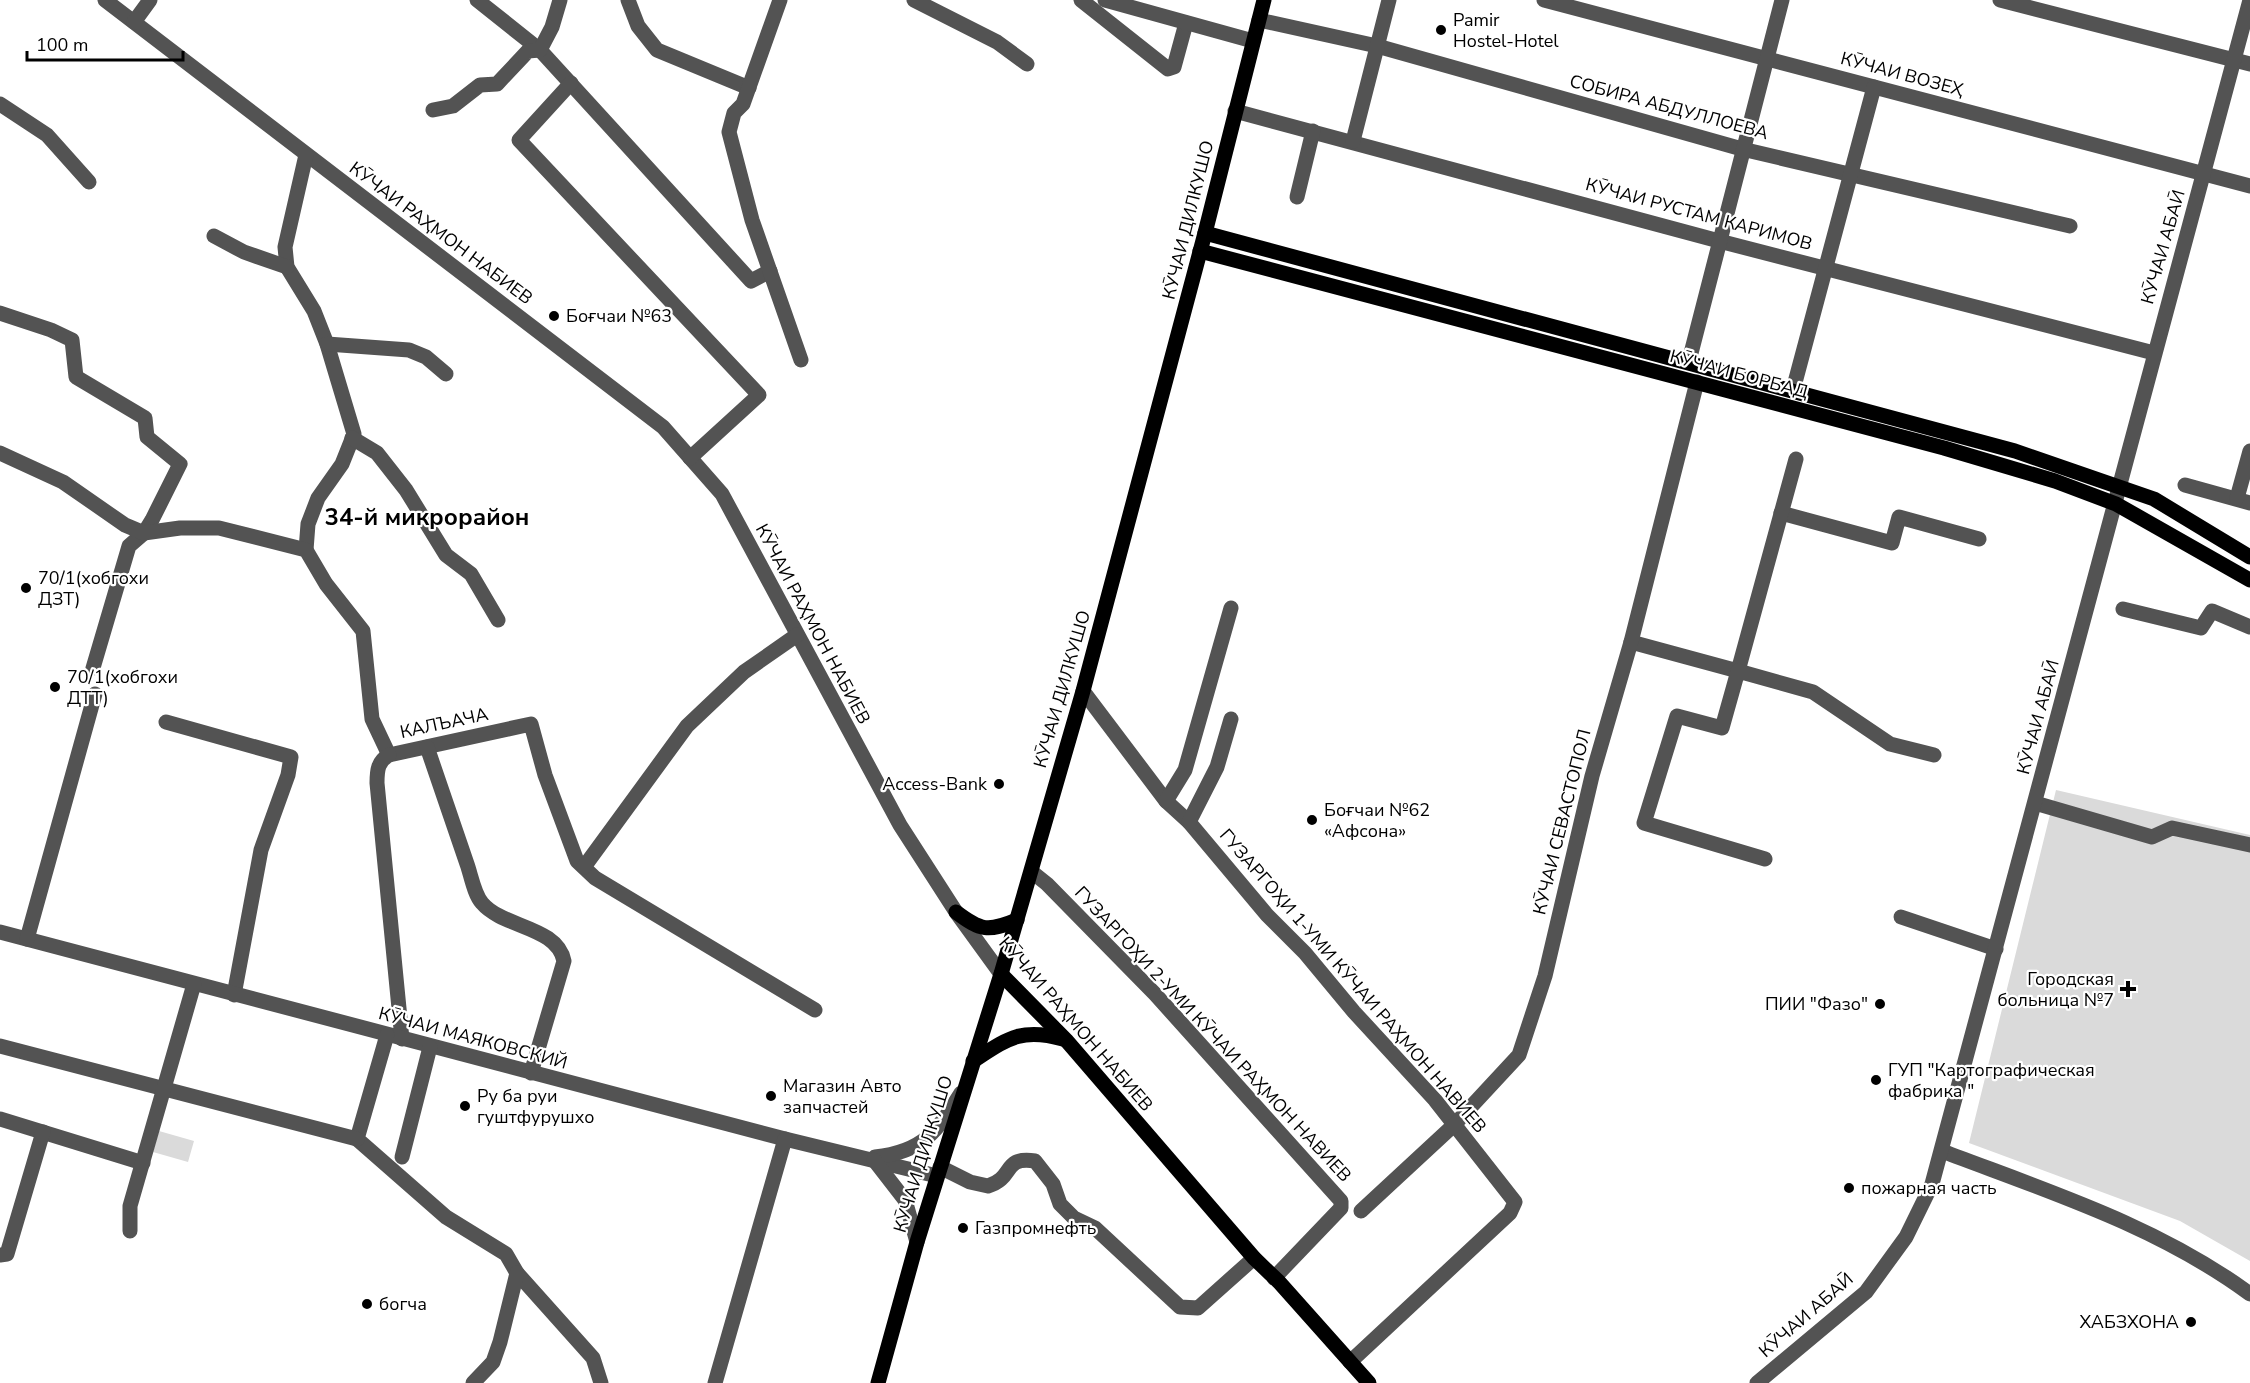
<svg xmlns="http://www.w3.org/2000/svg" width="2250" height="1383" viewBox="0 0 2250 1383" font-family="'Nunito Sans',sans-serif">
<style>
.green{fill:#dadada}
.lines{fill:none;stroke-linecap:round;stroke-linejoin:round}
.minor{stroke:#535353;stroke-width:15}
.major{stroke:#000;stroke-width:15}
.poi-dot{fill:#000;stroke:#fff;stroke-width:2}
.labels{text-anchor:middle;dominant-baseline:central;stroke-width:4.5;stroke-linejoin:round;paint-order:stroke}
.poi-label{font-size:18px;fill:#000;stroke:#fff;text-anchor:start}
.street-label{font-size:18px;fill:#000;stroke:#fff}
.district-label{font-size:24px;font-weight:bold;fill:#000;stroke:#fff}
</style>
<rect width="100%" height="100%" fill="#fff"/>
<g class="green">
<polygon points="2056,790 2250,835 2250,1261 2180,1221 1969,1143"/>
<polygon points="159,1131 194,1141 188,1162 153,1152"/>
</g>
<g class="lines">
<g class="minor">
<polyline points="105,0 663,427 722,494 900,825 956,912 1001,974"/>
<polyline points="477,0 540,50 751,281 770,271"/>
<polyline points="628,0 638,26 657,50 749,88"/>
<polyline points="780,0 743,104 734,113 729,132 752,220 801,360"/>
<polyline points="914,0 997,42 1027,64"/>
<polyline points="1081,0 1168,69 1174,67 1186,23"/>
<polyline points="1105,0 1253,41"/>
<polyline points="1544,0 2250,186"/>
<polyline points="2000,0 2250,64"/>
<polyline points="1259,20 1377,46 1742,149 2070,226"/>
<polyline points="134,22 150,0"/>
<polyline points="571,83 519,140 759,395 690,458"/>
<polyline points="0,104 47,135 89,182"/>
<polyline points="433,110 453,106 480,85 497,84 528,51 540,50 552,27 560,0"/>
<polyline points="1235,111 1719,241 2154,353"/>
<polyline points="1353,141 1389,0"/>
<polyline points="306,155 285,247 287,267 314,311 327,344 354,434 342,464 318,498 308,524 306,550"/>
<polyline points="1297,197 1313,131"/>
<polyline points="214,236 244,252 287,267"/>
<polyline points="0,313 51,330 72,340 76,377 145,418 147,437 180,464 152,520 144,533 129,546 93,668"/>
<polyline points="327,344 409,350 426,357 446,374"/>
<polyline points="1689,361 1782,0"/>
<polyline points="1793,390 1874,87"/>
<polyline points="352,438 377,453 406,490 446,555 471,574 498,620"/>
<polyline points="0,453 63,482 125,525 144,533 180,528 219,528 306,550 326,584 363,631 372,719 389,755 531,724 545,775 577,861 595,878 815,1010"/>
<polyline points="2185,485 2250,503"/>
<polyline points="2237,498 2250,451"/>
<polyline points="1781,513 1892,543 1899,517 1979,539"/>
<polyline points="2123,609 2201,628 2212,611 2250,627"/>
<polyline points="1631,642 1738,671 1796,459"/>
<polyline points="1083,691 1166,801 1189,822 1267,915 1305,953 1354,1012 1435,1100 1515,1202 1510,1213 1350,1362"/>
<polyline points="166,722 291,757 288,775 261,850 234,995"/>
<path d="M427,747C440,786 454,825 467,864C471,875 474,894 482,903C503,928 557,926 564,961L531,1073"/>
<path d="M389,755C378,761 377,770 377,783L402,1039"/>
<polyline points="1166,801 1185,770 1231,608"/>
<polyline points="2035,803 2152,837 2172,828 2250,845"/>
<polyline points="1189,822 1217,767 1231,719"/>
<polyline points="1765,859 1644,823 1677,716 1722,728 1738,671 1813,692 1890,744 1934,755"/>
<polyline points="584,867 687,726 744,672 797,635"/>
<polyline points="1032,872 1047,884 1155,994 1341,1201 1341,1208 1274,1278"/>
<polyline points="1901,917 1996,949"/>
<polyline points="0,932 785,1139 937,1176"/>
<polyline points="27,939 95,694"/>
<polyline points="387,1035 357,1139 446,1217 506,1254 517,1273 593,1358 601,1383"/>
<polyline points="0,1046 357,1139"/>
<polyline points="0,1119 143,1163"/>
<path d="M1942,1151C2047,1191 2158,1226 2250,1294"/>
<polyline points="402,1157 430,1047"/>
<path d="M875,1157C924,1152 937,1131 961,1093"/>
<polyline points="874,1160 905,1200 917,1242"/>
<path d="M940,1167L970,1182L988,1186C1015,1178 1002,1156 1035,1161L1053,1184L1060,1204L1074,1218L1095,1228L1180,1307L1198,1308L1254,1258"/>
<polyline points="1361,1211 1455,1124 1519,1055 1545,976 1592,776 1631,642 1697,382"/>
<polyline points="130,1231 130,1206 194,984"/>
<polyline points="0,1255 7,1254 43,1132"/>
<polyline points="473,1383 493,1362 500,1342 517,1273"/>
<polyline points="715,1383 785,1139"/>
<polyline points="1757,1383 1866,1292 1906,1237 1932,1184 2250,0"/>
</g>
<g class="major">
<polyline points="1205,233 2015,451 2154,499 2250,557"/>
<polyline points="1200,251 1944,448 2055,481 2116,504 2250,580"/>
<path d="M956,912C981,931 988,932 1017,920"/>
<polyline points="1001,974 1066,1040 1254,1258 1279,1282 1369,1383"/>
<path d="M973,1061C1007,1039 1021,1027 1063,1039"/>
<polyline points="878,1383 917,1242 1001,974 1083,691 1205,233 1264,0"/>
</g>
</g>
<g class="poi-dot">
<circle cx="1441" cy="30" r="6"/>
<circle cx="554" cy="316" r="6"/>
<circle cx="26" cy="588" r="6"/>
<circle cx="55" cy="687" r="6"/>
<circle cx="999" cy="784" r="6"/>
<circle cx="1312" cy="820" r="6"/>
<path d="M2125 980h6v6h6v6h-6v6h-6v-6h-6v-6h6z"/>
<circle cx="1880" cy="1004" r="6"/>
<circle cx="1876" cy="1080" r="6"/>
<circle cx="771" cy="1096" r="6"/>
<circle cx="465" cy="1106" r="6"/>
<circle cx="1849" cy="1188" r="6"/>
<circle cx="963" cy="1228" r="6"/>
<circle cx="367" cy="1304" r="6"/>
<circle cx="2191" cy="1322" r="6"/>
</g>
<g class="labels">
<g class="poi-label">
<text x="1453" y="20">Pamir<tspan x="1453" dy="21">Hostel-Hotel</tspan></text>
<text x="566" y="316">Боғчаи №63</text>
<text x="38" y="578">70/1(хобгохи<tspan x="38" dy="21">ДЗТ)</tspan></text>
<text x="67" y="677">70/1(хобгохи<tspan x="67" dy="21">ДТТ)</tspan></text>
<text x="987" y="784" text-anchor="end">Access-Bank</text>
<text x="1324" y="810">Боғчаи №62<tspan x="1324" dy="21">«Афсона»</tspan></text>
<text x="2114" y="979" text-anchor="end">Городская<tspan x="2114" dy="21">больница №7</tspan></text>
<text x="1868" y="1004" text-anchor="end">ПИИ "Фазо"</text>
<text x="1888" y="1070">ГУП "Картографическая<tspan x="1888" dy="21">фабрика "</tspan></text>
<text x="783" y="1086">Магазин Авто<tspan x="783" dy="21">запчастей</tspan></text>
<text x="477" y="1096">Ру ба руи<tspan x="477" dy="21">гуштфурушхо</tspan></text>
<text x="1861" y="1188">пожарная часть</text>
<text x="975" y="1228">Газпромнефть</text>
<text x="379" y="1304">богча</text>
<text x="2179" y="1322" text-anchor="end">ХАБЗХОНА</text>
</g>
<g class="street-label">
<text transform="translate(1902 74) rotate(15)">КӮЧАИ ВОЗЕҲ</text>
<text transform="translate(1669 107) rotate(15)">СОБИРА АБДУЛЛОЕВА</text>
<text transform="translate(1699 214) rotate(15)">КӮЧАИ РУСТАМ КАРИМОВ</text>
<text transform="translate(1188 220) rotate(-76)">КӮЧАИ ДИЛКУШО</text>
<text transform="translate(441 233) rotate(37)">КӮЧАИ РАҲМОН НАБИЕВ</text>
<text transform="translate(2163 247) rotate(-74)">КӮЧАИ АБАӢ</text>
<text transform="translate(1739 374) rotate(15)">КӮЧАИ БОРБАД</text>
<text transform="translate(813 624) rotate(62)">КӮЧАИ РАҲМОН НАБИЕВ</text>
<text transform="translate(1062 689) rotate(-74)">КӮЧАИ ДИЛКУШО</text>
<text transform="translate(2038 717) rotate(-75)">КӮЧАИ АБАӢ</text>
<text transform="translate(444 723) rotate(-12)">КАЛЪАЧА</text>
<text transform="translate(1562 822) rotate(-76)">КӮЧАИ СЕВАСТОПОЛ</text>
<text transform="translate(1353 981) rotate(49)">ГУЗАРГОҲИ 1-УМИ КӮЧАИ РАҲМОН НАВИЕВ</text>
<text transform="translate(1076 1024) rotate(49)">КӮЧАИ РАҲМОН НАБИЕВ</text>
<text transform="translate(1213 1034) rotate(47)">ГУЗАРГОҲИ 2-УМИ КӮЧАИ РАҲМОН НАВИЕВ</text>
<text transform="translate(473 1038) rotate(15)">КӮЧАИ МАЯКОВСКИЙ</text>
<text transform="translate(923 1154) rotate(-73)">КӮЧАИ ДИЛКУШО</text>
<text transform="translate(1806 1315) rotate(-41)">КӮЧАИ АБАӢ</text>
</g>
<g class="district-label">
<text x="427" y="517">34-й микрорайон</text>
</g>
</g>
<path d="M27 51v9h156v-9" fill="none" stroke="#000000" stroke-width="3"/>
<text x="36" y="51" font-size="18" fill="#000000" stroke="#ffffff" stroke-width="4.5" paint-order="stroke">100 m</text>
</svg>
